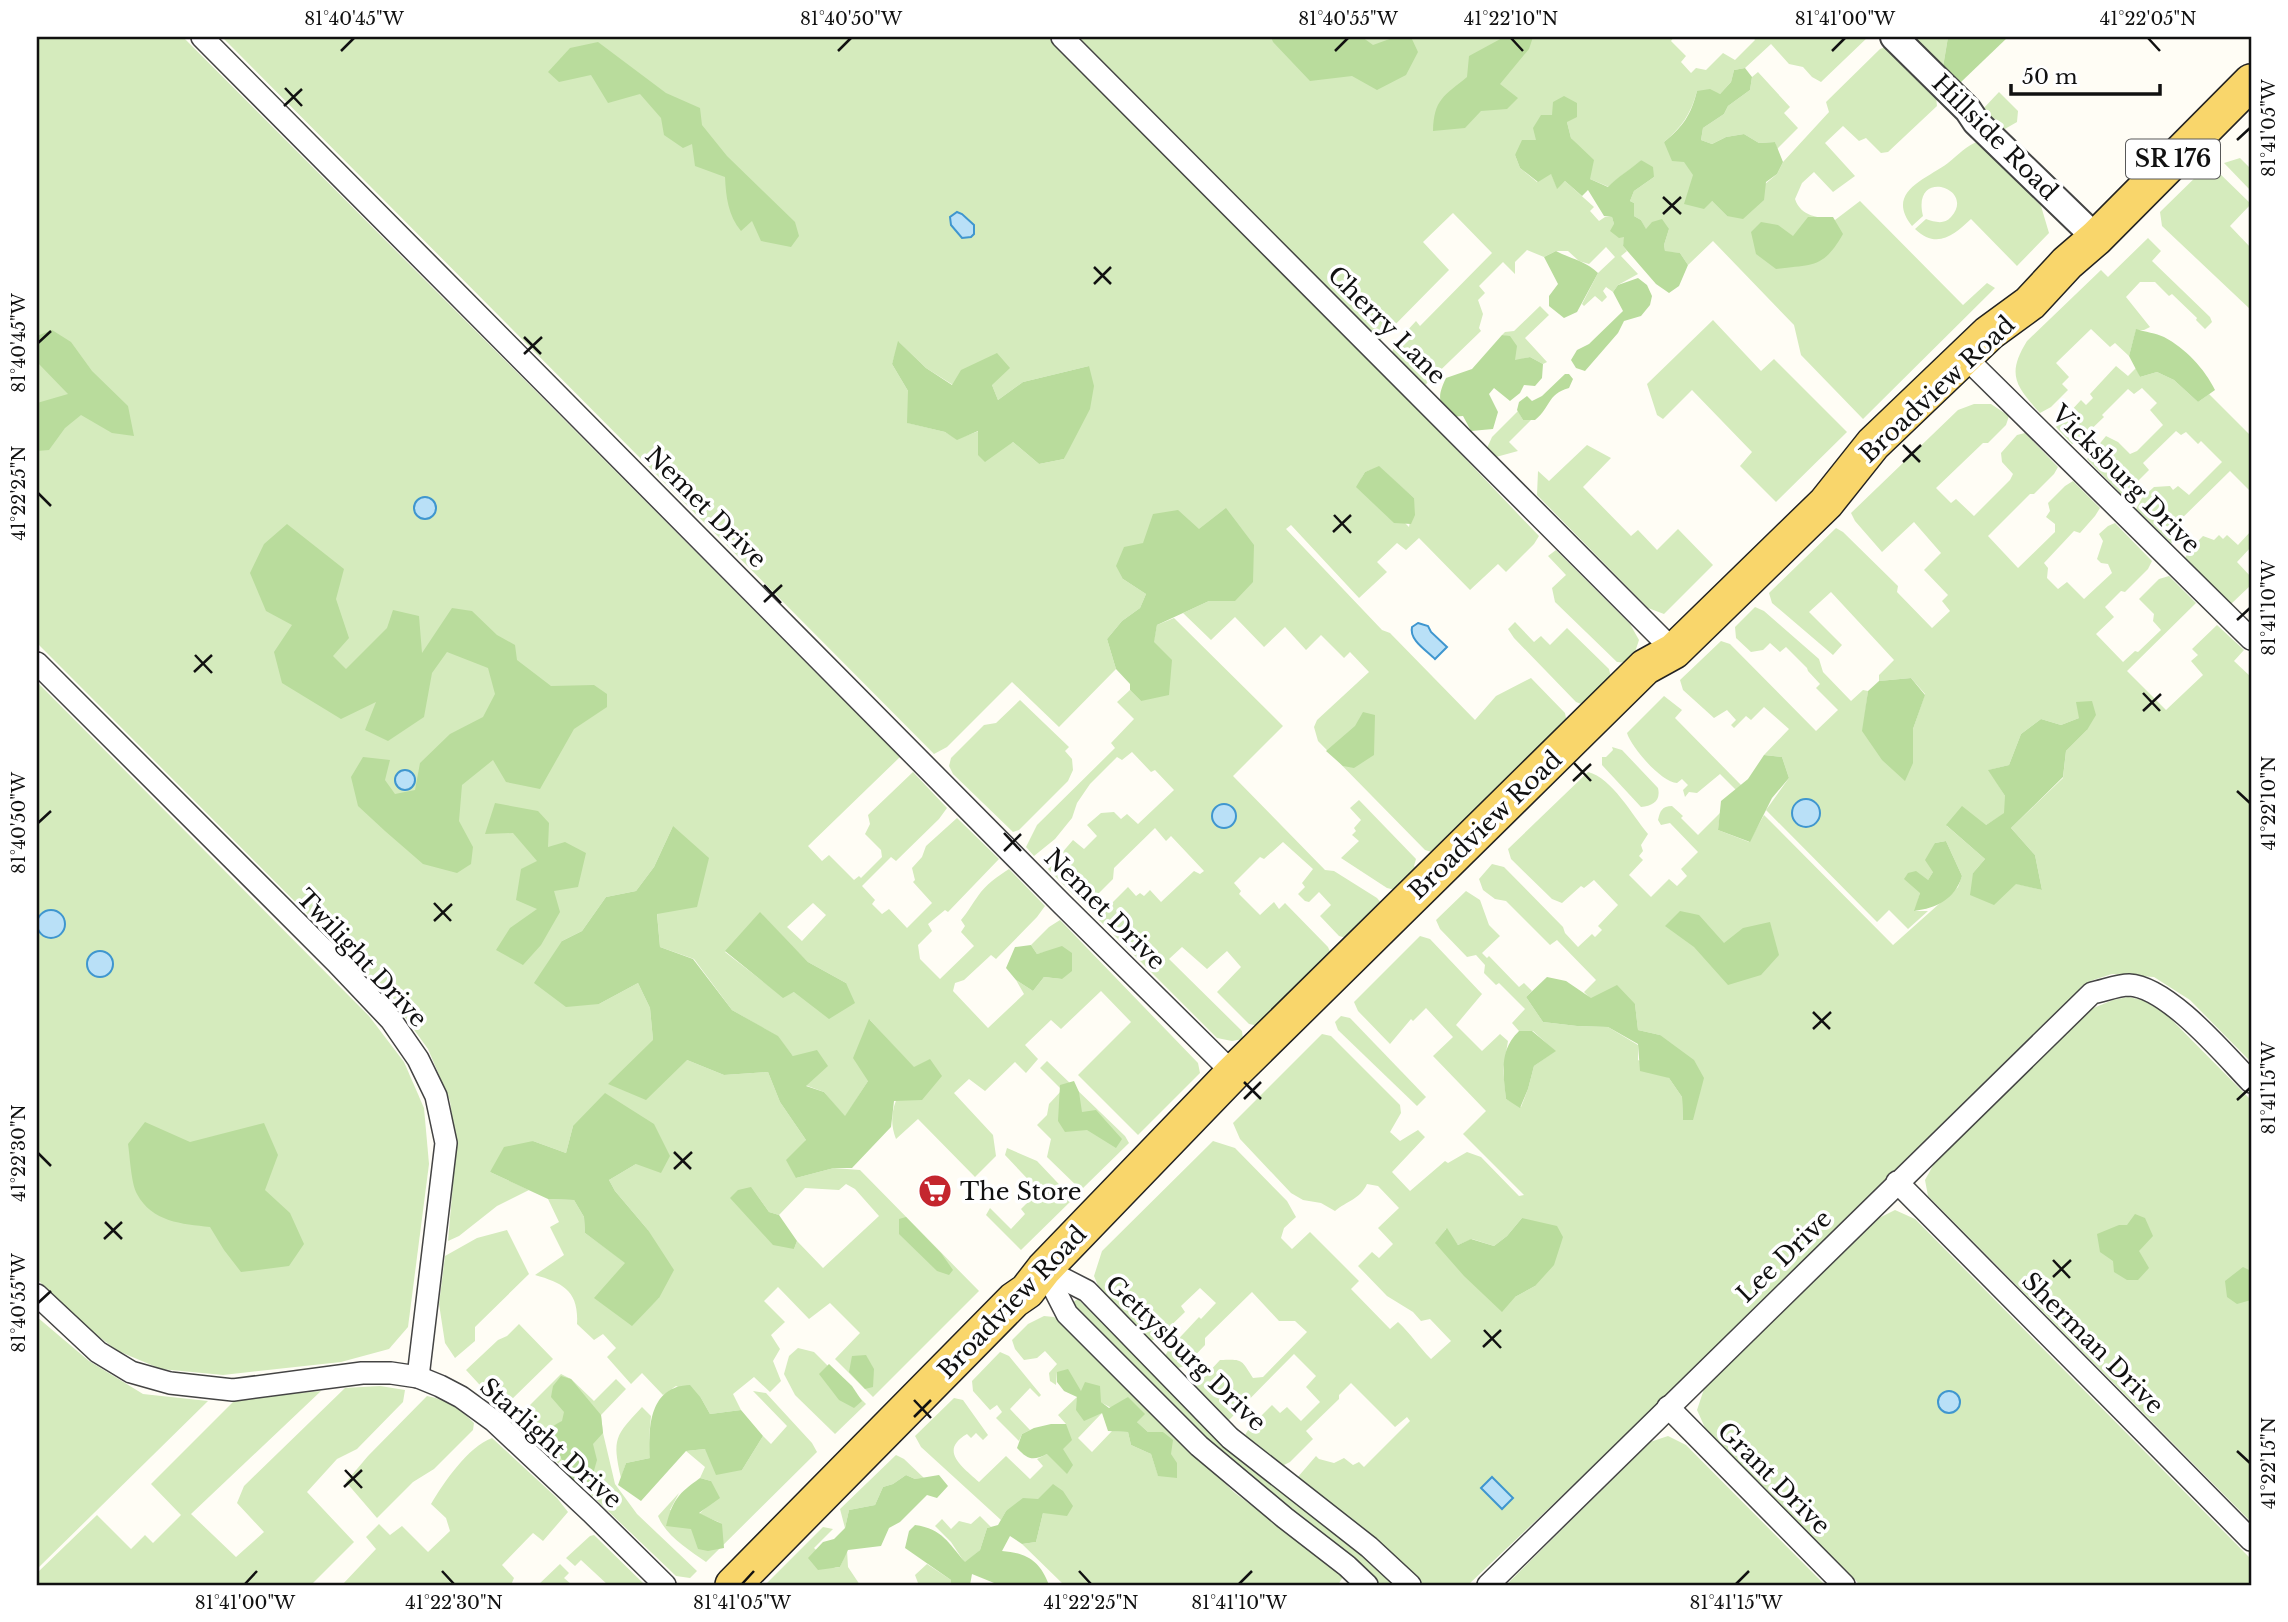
<svg xmlns="http://www.w3.org/2000/svg" width="2288" height="1622" viewBox="0 0 2288 1622" font-family="'Libre Baskerville',serif">
<style>
.green{fill:#d5ebbd;fill-rule:evenodd}
.forest{fill:#b9dc9c}
.water{fill:#b9e0f7;stroke:#3f96cf;stroke-width:2}
.lines{fill:none;stroke-linecap:round;stroke-linejoin:round}
.minor-casing{stroke:#444;stroke-width:24}
.tertiary-casing{stroke:#444;stroke-width:30}
.primary-casing{stroke:#222;stroke-width:38}
.minor{stroke:#fff;stroke-width:21}
.tertiary{stroke:#fff;stroke-width:26}
.primary{stroke:#f9d66b;stroke-width:35}
.ticks{fill:none;stroke:#111;stroke-width:2.5}
.labels{text-anchor:middle;dominant-baseline:central;stroke-width:7;stroke-linejoin:round;paint-order:stroke}
.shield{fill:#fff;stroke:#585858;stroke-width:2}
.shield-label{font-size:23px;font-weight:bold;fill:#111}
.street-label{font-size:24px;fill:#111;stroke:#fff}
.poi-label{font-size:24px;fill:#111;stroke:#fff;text-anchor:start}
.neatline{fill:none;stroke:#111;stroke-width:2.5}
.ticks-label{font-size:18px;text-anchor:middle;fill:#111}
</style>
<rect width="100%" height="100%" fill="#fffdf5"/>
<g class="green">
<path d="M37,37H183L900,757L808,846L822,861L829,855L854,880L859,876L861,878L882,857L881,850L865,834L870,824L868,815L913,772L947,808L939,819L896,861L891,857L862,886L875,900L872,904L882,914L889,909L907,928L932,903L913,882L915,880L912,868L922,857L926,846L957,818L999,859L948,912L945,910L928,924L932,931L918,945L920,959L940,979L974,946L961,932L965,926L961,920C968,912 972,904 978,896C985,885 998,876 1009,869L1045,906L1037,917L996,959L991,955L964,980L955,983L953,991L988,1028L1024,994L1016,980L1033,991L1044,977L1062,979L1045,952L1037,954L1031,945L1049,927L1060,920L1198,1063L1200,1073L1138,1135L1078,1075L1131,1022L1101,991L1061,1029L1051,1020L1025,1045L1038,1059L1026,1073L1015,1062L985,1091L969,1079L954,1093L993,1135L996,1156L975,1177L918,1119L896,1139C885,1111 900,1091 914,1068L870,1020L868,1081L845,1117L824,1092L805,1085L793,1056L777,1036L732,1010L694,959L660,947L657,913L673,826L654,867L636,891L606,897L582,931L562,941L599,1004L638,983L650,1008L653,1040L687,1060L724,1075L768,1072L780,1102L806,1140L796,1178L834,1168L860,1170L979,1291L873,1397L835,1359L860,1333L830,1303L809,1319L778,1287L764,1301L785,1322L771,1335L780,1349L773,1361L781,1381L770,1392L754,1377L733,1394L741,1410L710,1414L701,1398L676,1386L663,1395L642,1373L631,1384L607,1357L616,1348L603,1334L594,1340L577,1324C579,1291 563,1283 535,1275L564,1255L550,1227L559,1222L548,1199L574,1200L584,1217L585,1233L626,1263L631,1325L659,1298L648,1230L615,1191L609,1180L636,1164L573,1126L566,1153L533,1141L490,1172L529,1190L497,1206L459,1236L448,1241L456,1149L450,1101L428,1049L391,998L37,643ZM813,903L826,915L802,941L787,927ZM760,913L808,962L846,983L794,992L783,997L725,952ZM846,1184L855,1189L879,1216L823,1268L797,1241L794,1249L751,1187L769,1212L779,1215L805,1188L839,1190Z"/>
<path d="M222,37H1048L1414,405L1539,536L1534,544L1506,572L1498,564L1470,590L1419,538L1406,550L1397,543L1377,562L1387,572L1359,598L1291,525L1286,529L1382,630L1390,633L1475,720L1496,696L1531,678L1565,713L1567,723L1435,853L1425,850L1318,741L1314,727L1317,720L1369,672L1350,652L1344,658L1321,635L1306,650L1285,627L1264,647L1235,617L1211,640L1183,613L1209,601L1236,600L1199,529L1143,543L1123,579L1146,594L1140,608L1122,621L1107,639L1116,669L1059,727L1012,682L947,747L934,754ZM899,342L926,368L953,385H992L998,400L1023,382L1089,366L1076,433L1064,459L1039,464L1013,442L978,454L979,431L957,439L945,432L908,423V391L892,364ZM1379,467L1414,498L1409,527L1361,479L1365,472Z"/>
<path d="M1078,37H1674L1671,41L1686,56L1681,62L1691,73L1696,68L1706,70L1723,53L1735,60L1755,40L1753,37H1868L1821,82L1812,77L1803,67L1789,64L1771,44L1745,68L1734,70L1731,82L1720,94L1697,91C1691,114 1681,128 1664,142L1684,161L1712,201L1727,216L1777,174L1783,162L1829,112L1826,102L1880,49L1886,47L1936,97L1937,106L1888,152L1881,153L1866,138L1859,141L1843,126L1825,143L1855,176L1833,192L1814,172L1802,183L1795,199C1801,217 1818,217 1835,220L1860,201L1963,305L1987,283L1995,288L1863,419L1801,355L1794,325L1713,241L1688,265L1680,253L1665,252L1664,245L1669,229L1646,230L1641,220L1634,216V203L1630,201L1634,191L1654,177L1641,160C1630,171 1618,176 1609,187L1590,179L1581,149L1571,138L1567,122L1553,116L1536,140L1515,155L1520,168L1537,182L1551,173L1557,188L1565,181L1594,207L1590,211L1599,221L1605,217H1612L1614,224L1625,236L1623,246L1627,251L1621,256L1638,274L1618,285L1613,292L1606,287L1603,291L1607,297L1602,302L1595,296L1584,306L1582,304L1598,273L1615,257L1606,247L1589,264L1579,261L1568,251H1556L1544,257L1527,250L1515,262V274L1503,262L1479,286L1485,293L1478,300L1483,314L1479,328L1481,331L1424,386L1392,353L1394,345L1416,321L1420,326L1492,253L1453,213L1423,242L1449,270L1379,341Z"/>
<polygon points="1911,37 1948,37 1943,67"/>
<polygon points="1758,72 1790,107 1784,113 1798,128 1777,149 1775,142 1759,143 1744,134 1726,137 1712,144 1701,140 1703,128 1724,114 1728,106 1750,90 1752,77"/>
<polygon points="1999,92 2018,111 2017,122 2003,130 1982,110"/>
<path d="M1979,141L2041,206L2049,233L2017,266L1971,219C1954,235 1937,250 1915,229L1926,219C1935,222 1944,225 1951,217C1977,188 1911,167 1923,216L1912,226C1885,192 1925,180 1948,163C1959,154 1966,146 1979,141Z"/>
<polygon points="2240,158 2251,169 2251,191 2224,163"/>
<polygon points="2206,167 2215,169 2251,204 2230,226 2251,248 2251,310 2162,226 2160,212"/>
<path d="M2148,238L2161,251L2152,261L2210,317L2212,322L2205,329L2196,320L2197,318L2172,294L2169,296L2155,282H2140L2126,297L2150,327L2144,330H2136L2129,356L2115,343L2110,347L2091,329L2056,363L2069,377L2062,384L2068,390L2051,407L2040,413C2016,386 2006,375 2027,341L2101,270L2108,277Z"/>
<polygon points="1540,306 1549,315 1525,338 1547,362 1543,364 1530,357 1515,361 1510,337 1502,335 1505,332 1514,331"/>
<polygon points="1713,320 1761,371 1774,359 1847,432 1776,502 1740,466 1752,452 1692,390 1663,419 1657,415 1647,384"/>
<polygon points="2116,366 2128,376 2136,368 2140,377 2157,372 2174,380 2198,402 2209,394 2251,436 2251,492 2230,471 2172,528 2181,537 2171,543 2136,509 2142,498 2154,487 2170,486 2173,490 2178,486 2189,495 2222,462 2201,441 2198,444 2186,432 2181,435 2176,431 2143,463 2149,470 2131,488 2121,494 2087,459 2106,436 2118,442 2130,454 2137,451 2163,425 2150,410 2157,403 2142,388 2134,394 2128,389 2102,415 2104,417 2082,438 2072,444 2056,427 2081,400 2086,405 2093,398 2090,394"/>
<path d="M1974,404H1991L2009,416L2006,425L1988,443H1983L1936,488L1951,503L1956,499L1974,516L2010,480L2013,474L2002,462L2001,453L2017,435L2025,433L2058,467L2054,474L2034,494H2030L1988,536L2018,568L2055,532V524L2046,517L2050,511L2048,503L2065,486L2073,481L2100,508L2095,516L2080,533L2074,531L2044,563L2048,568L2047,578L2058,589L2067,582L2084,599L2112,573L2108,564L2101,563L2097,559L2103,541L2099,534L2108,526L2115,523L2152,561L2148,569L2125,592L2121,591L2105,607L2114,617L2096,634L2123,662L2135,651L2138,652L2161,630L2153,621L2154,614L2139,599L2159,579L2169,576L2196,603L2127,671L2166,710L2203,675L2191,661L2198,655L2192,649L2217,625L2244,650L2234,661L2251,677V1062L2190,1000L2154,977L2112,974L2090,981L2062,1006L1607,1453L1468,1585H1424L1330,1502L1297,1478L1316,1456L1319,1459L1334,1463L1344,1458L1353,1465L1359,1462L1364,1467L1410,1421L1407,1417L1395,1427L1351,1383L1339,1395V1399L1306,1431L1313,1439L1290,1462L1282,1466L1245,1435L1250,1427L1272,1405L1280,1413L1287,1407L1301,1421L1320,1402L1306,1387L1316,1376L1294,1354L1229,1420L1194,1388L1220,1360C1243,1359 1241,1359 1253,1378L1263,1377L1307,1332L1295,1321H1279L1252,1292L1205,1338V1345L1185,1366L1178,1368L1165,1356L1169,1349L1199,1317L1201,1319L1216,1303L1200,1288L1181,1306L1185,1312L1158,1338L1151,1341L1099,1288L1094,1276L1102,1251L1213,1141L1235,1148L1287,1201L1296,1217L1284,1228L1281,1238L1292,1249L1310,1232L1359,1281L1351,1289L1390,1329L1398,1322C1411,1334 1419,1347 1431,1359L1451,1341L1430,1319L1421,1321L1413,1312L1387,1296L1358,1266L1372,1252L1379,1258L1393,1244L1378,1228L1399,1208L1378,1186L1367,1184C1360,1199 1347,1201 1335,1211L1321,1203L1303,1200L1291,1193L1240,1139L1233,1123L1322,1034L1331,1036L1400,1105L1401,1113L1390,1132L1400,1141L1418,1130L1425,1137L1392,1172L1410,1191L1445,1161L1448,1163L1467,1152L1481,1157L1519,1196L1524,1195L1463,1134L1486,1111L1433,1056L1453,1037L1426,1008L1413,1021L1411,1019L1390,1044L1358,1011L1354,1002L1420,936L1430,939L1482,994L1456,1025L1482,1051L1500,1034L1508,1041L1503,1070L1506,1099L1521,1107L1528,1089L1534,1066L1555,1051L1533,1031H1519L1512,1023L1525,1009L1499,983L1496,985L1484,973L1485,965L1476,955L1467,957L1440,929L1436,920L1466,891L1480,900L1489,925L1500,936L1482,953L1487,958L1489,956L1519,987L1524,983L1532,991L1526,997L1543,1022L1577,1026L1608,1027L1638,1045V1060L1669,1078L1682,1097L1683,1120H1693L1660,1035L1638,1030L1635,1004L1591,999L1584,992L1596,980L1557,940L1550,945L1506,901L1495,899L1483,890L1479,879L1492,864L1504,867L1563,927L1565,933L1578,947L1592,934L1595,937L1602,930L1598,926L1618,905L1594,880L1584,888L1581,886L1562,903L1552,899L1511,859L1508,849L1588,772C1612,778 1632,815 1648,834L1641,845L1643,851L1639,856L1643,860L1629,875L1651,897L1669,879L1677,886L1687,876L1681,869L1698,852L1670,823L1661,825L1658,820C1660,811 1662,806 1672,806L1683,816L1681,818L1698,835L1720,813L1718,830L1749,842L1764,815L1893,945L1958,887L1962,876L1946,841L1935,843L1933,872L1920,893L1915,911H1928L1908,929L1889,910L1877,922L1766,810L1789,778L1782,757L1764,755L1789,729L1764,707L1751,720L1746,716L1734,728L1731,725L1736,720L1727,710L1714,718L1683,690L1680,680L1721,641L1730,644L1816,731L1838,710L1816,688L1820,684L1808,671L1807,668L1786,647L1780,652L1770,643L1763,650L1751,652L1736,638L1735,627L1755,607L1764,611L1819,659L1823,672L1851,701L1863,690L1868,691L1863,731L1913,763V729L1925,694L1911,678L1879,681V675L1894,660L1831,592L1809,612L1842,645L1833,655L1772,603L1769,593L1836,528L1843,532L1898,586L1897,592L1932,628L1950,611L1942,601L1948,595L1924,570L1941,553L1914,522L1882,552L1855,521L1851,513L1958,410ZM2079,718L2087,730L2066,751L2063,778L2011,828L2035,855L2042,890L1973,873L1985,859L1947,826L1986,825L2005,813V796L1989,770L2009,765L2021,734L2041,719L2061,725ZM1522,1218L1535,1286L1515,1297L1436,1244L1446,1229L1458,1245L1472,1239L1494,1246L1507,1236Z"/>
<polygon points="1518,411 1523,420 1531,420 1509,442 1518,451 1496,457 1487,448 1492,437"/>
<polygon points="1587,445 1611,458 1583,487 1631,536 1638,530 1657,550 1678,529 1713,565 1664,614 1648,608 1537,495 1538,471 1549,481"/>
<polygon points="2251,531 2251,547 2237,562 2251,577 2251,585 2231,604 2185,558 2191,548 2203,536 2214,540 2219,535 2223,539 2227,535 2238,545"/>
<polygon points="1556,550 1630,624 1639,640 1634,655 1628,663 1617,662 1555,602 1552,588 1566,575 1548,556"/>
<polygon points="1174,618 1283,726 1233,776 1325,870 1334,871 1377,898 1382,904 1346,938 1339,936 1320,916 1331,905 1319,892 1309,902 1305,901 1298,894 1305,887 1302,883 1313,869 1283,842 1264,859 1260,857 1234,883 1241,891 1239,894 1260,915 1274,902 1279,909 1285,903 1328,947 1331,954 1259,1026 1249,1024 1217,992 1241,967 1227,951 1207,969 1182,947 1169,959 1242,1031 1243,1039 1232,1041 1217,1038 1099,920 1105,910 1128,887 1136,896 1140,893 1144,896 1150,890 1161,902 1194,871 1200,874 1204,871 1171,836 1166,841 1155,828 1114,868 1113,879 1088,904 1082,897 1079,900 1048,869 1073,840 1084,849 1097,836 1087,825 1101,813 1114,812 1121,819 1127,814 1138,824 1174,790 1155,770 1151,772 1132,752 1122,760 1117,757 1090,784 1077,803 1072,818 1055,839 1034,856 1026,847 1037,825 1115,748 1111,743 1134,719 1117,702 1130,690 1141,701 1157,625"/>
<polygon points="1515,622 1534,642 1541,636 1550,645 1567,628 1609,669 1611,678 1584,705 1576,702 1514,638 1508,629"/>
<polygon points="37,682 369,1016 404,1062 424,1108 429,1164 408,1327 389,1349 341,1362 223,1375 161,1369 118,1351 83,1325 37,1279"/>
<path d="M1664,696L1682,710L1675,718L1742,786L1737,791L1720,774L1697,793L1689,792L1685,797L1683,790L1688,785L1682,779L1677,783C1662,783 1631,747 1627,733Z"/>
<polygon points="1020,700 1069,747 1065,751 1072,759 1073,770 1068,781 1019,830 1013,832 953,774 949,766 951,758 984,725 996,723"/>
<path d="M1612,747L1622,750L1658,788C1661,801 1653,806 1641,807L1602,765V757H1606L1613,750Z"/>
<polygon points="1359,800 1416,859 1414,866 1417,869 1395,890 1387,888 1341,858 1359,841 1352,835 1356,831 1354,828 1361,820 1350,808"/>
<polygon points="2128,997 2143,1000 2166,1014 2251,1100 2251,1522 1928,1196 1925,1180 1936,1160 2091,1009 2113,1000"/>
<polygon points="1341,1016 1350,1018 1426,1097 1417,1106 1338,1030 1335,1022"/>
<polygon points="1047,1061 1125,1136 1129,1143 1081,1190 1047,1157 1051,1139 1037,1125 1047,1115 1049,1104 1062,1090 1040,1068"/>
<polygon points="1007,1148 1037,1161 1073,1199 1021,1250 986,1215 990,1208 1011,1229 1025,1214 1021,1209 1039,1191 1005,1155"/>
<polygon points="1895,1210 1915,1219 2251,1559 2251,1585 1860,1585 1706,1430 1697,1410 1704,1389 1879,1218"/>
<polygon points="507,1230 529,1274 475,1327 475,1341 455,1358 445,1343 439,1304 445,1256 477,1238"/>
<path d="M1078,1299L1208,1428L1248,1465L1337,1533L1396,1585H1381C1328,1536 1267,1495 1213,1446C1165,1402 1120,1353 1074,1307L1073,1302Z"/>
<path d="M1044,1316L1054,1317L1064,1325L1132,1394L1235,1493L1344,1575L1338,1585H1064L1022,1544L1036,1542L1043,1513L1038,1499L1006,1511L1001,1520L921,1447L915,1436L954,1398L963,1400L988,1435L983,1440L976,1433L971,1438L967,1434C938,1451 963,1467 979,1482L1006,1456L1030,1479L1043,1466L1037,1459L1047,1454L1062,1449L1066,1424L1058,1415L1077,1397L1102,1413L1078,1438L1092,1452L1112,1431L1128,1432L1131,1445L1151,1454L1158,1475L1171,1454L1163,1432H1148L1137,1422L1082,1392L1057,1372L1056,1385L1050,1381L1049,1373L1057,1364L1045,1351L1037,1358L1024,1360L1015,1349L1012,1340L1028,1324Z"/>
<polygon points="37,1317 89,1361 143,1394 208,1401 37,1569"/>
<polygon points="519,1324 553,1359 502,1409 466,1370 498,1340 507,1336"/>
<polygon points="798,1348 814,1352 866,1404 835,1434 795,1395 784,1374 789,1356"/>
<polygon points="1000,1352 1009,1356 1041,1395 1039,1397 1030,1388 1010,1409 1030,1430 1022,1434 1019,1441 996,1418 1002,1412 997,1405 990,1410 973,1391 972,1381"/>
<polygon points="561,1374 571,1379 594,1401 616,1379 626,1389 601,1415 603,1433 615,1484 637,1514 697,1571 690,1578 676,1576 514,1421"/>
<polygon points="380,1386 405,1390 403,1402 357,1449 337,1459 307,1492 354,1542 311,1585 37,1585 37,1573 97,1515 131,1549 145,1535 153,1543 181,1515 151,1484 236,1399 321,1391 191,1514 236,1557 264,1532 237,1503 244,1486 345,1388"/>
<path d="M753,1391L766,1393L812,1443L817,1452L706,1562C689,1550 666,1536 658,1516L679,1493L670,1510L721,1523L699,1514L710,1504L711,1481L700,1478L705,1467L686,1451L705,1449L742,1470L763,1436L771,1444L787,1426Z"/>
<path d="M427,1396C446,1399 461,1410 474,1423L473,1430L434,1469L413,1482L377,1518L346,1482L368,1456Z"/>
<path d="M642,1407L651,1416L649,1438L650,1458L626,1463L621,1478C612,1438 615,1436 642,1407Z"/>
<polygon points="1668,1436 1686,1445 1825,1585 1506,1585 1650,1442"/>
<path d="M492,1438L557,1498L568,1512L543,1541L533,1533L502,1565L514,1578L511,1585H342L376,1549L366,1537L379,1524L390,1535L402,1526L428,1552L450,1531L446,1518L431,1504C444,1482 468,1447 492,1438Z"/>
<polygon points="896,1455 904,1459 924,1478 915,1479 906,1475 893,1484 883,1487 875,1505 849,1510 845,1528 840,1509"/>
<polygon points="980,1516 991,1527 987,1528 980,1550 965,1563 951,1542 935,1526 942,1519 951,1529 959,1521 971,1524"/>
<polygon points="823,1527 833,1529 814,1548 835,1568 840,1567 847,1550 848,1567 860,1585 765,1585"/>
<polygon points="594,1535 645,1585 608,1585 581,1560 575,1566 566,1558 590,1536"/>
<polygon points="560,1564 569,1573 564,1578 572,1585 538,1585"/>
<polygon points="927,1564 951,1580 951,1585 914,1585 918,1583 915,1575"/>
</g>
<g class="forest">
<polygon points="1271,37 1362,37 1373,45 1395,37 1411,37 1418,52 1406,75 1377,90 1352,76 1310,81 1273,42"/>
<path d="M1504,37H1533L1529,49L1500,84L1518,98L1507,109L1481,111L1465,128L1433,131C1434,99 1444,96 1467,77L1469,56Z"/>
<polygon points="1948,37 2008,37 1960,83 1943,67"/>
<path d="M598,42L666,93L700,108L702,125L727,156L795,222L799,236L791,247L761,241L752,221L741,231C728,215 726,197 725,177L695,166L692,144L683,148L664,135L661,118L640,94L608,103L591,75L559,82L548,72L570,48Z"/>
<path d="M1745,68L1752,77L1750,90L1728,106L1724,114L1703,128L1701,140L1712,144L1726,137L1744,134L1759,143L1775,142L1783,162L1777,174L1766,182L1764,200L1743,219L1727,216L1712,201L1704,209L1684,204L1693,175L1684,162L1672,161L1664,142C1683,127 1691,115 1697,91L1710,89L1720,94L1731,82L1734,70Z"/>
<path d="M1564,96L1577,103V117L1567,122L1571,138L1594,160L1590,179L1608,187C1618,176 1629,171 1641,160L1653,167L1654,177L1634,191L1630,201L1634,203V216L1641,220L1646,229L1652,222L1662,219L1669,229L1664,245L1665,251L1680,253L1688,265L1679,286L1669,293L1656,284L1623,246L1624,237L1619,238L1610,231L1614,224L1612,217L1604,216L1588,190L1582,196L1565,181L1557,189L1551,174L1538,182L1520,168L1515,155L1522,140H1536L1533,128L1541,115H1552L1553,102Z"/>
<path d="M1808,217H1833L1843,234C1823,269 1813,264 1776,269L1756,254L1751,232L1761,222L1778,225L1793,236Z"/>
<path d="M1556,251C1571,259 1586,261 1598,273L1577,312L1564,318L1549,306V296L1558,284L1544,257Z"/>
<polygon points="1638,278 1647,285 1652,296 1650,305 1641,316 1624,321 1618,333 1585,371 1576,368 1571,360 1577,350 1589,344 1623,311 1613,292 1618,285"/>
<path d="M2136,329C2145,332 2156,333 2164,337C2185,348 2205,369 2215,390L2198,402L2174,380L2157,372L2140,377L2129,356Z"/>
<polygon points="52,330 71,342 92,371 128,406 134,436 112,433 81,415 65,428 49,450 37,451 37,403 68,394 37,362 37,336"/>
<path d="M1502,335L1510,336L1517,346L1515,360L1530,357L1543,364L1542,378L1535,386L1524,385L1520,393L1510,401L1494,388L1489,394L1498,412L1493,429L1471,431L1463,416L1450,417C1437,402 1438,395 1446,378L1472,369Z"/>
<polygon points="898,341 926,368 952,385 961,370 997,353 1010,368 992,385 998,400 1023,382 1089,366 1094,386 1090,409 1064,459 1039,464 1013,442 985,462 978,455 978,431 957,440 945,432 907,423 908,391 892,364"/>
<path d="M1565,374H1569L1573,379L1569,388C1546,395 1552,406 1535,420H1523L1517,410L1519,402L1527,396L1532,401L1542,396Z"/>
<polygon points="1379,466 1414,498 1415,515 1411,524 1394,523 1356,487 1365,472"/>
<polygon points="1226,508 1254,545 1253,582 1235,601 1209,601 1157,625 1154,642 1172,660 1169,695 1141,701 1130,690 1130,684 1116,669 1107,639 1122,621 1140,608 1146,594 1123,579 1116,566 1124,547 1143,543 1153,514 1178,510 1199,529"/>
<polygon points="287,524 344,569 336,599 349,638 333,656 346,669 387,628 393,610 419,616 422,653 452,608 472,611 497,635 515,645 517,660 551,686 594,685 607,694 607,707 574,729 540,789 506,782 493,760 462,785 459,821 473,847 471,864 457,873 423,864 385,831 358,806 351,777 363,757 390,760 385,780 395,794 415,790 420,763 450,734 483,717 495,694 488,668 447,652 432,673 424,717 388,741 365,730 376,702 341,719 282,683 274,652 292,625 266,611 250,573 264,544"/>
<polygon points="1911,678 1925,695 1913,729 1913,763 1905,781 1882,760 1862,731 1868,691 1879,681"/>
<polygon points="2092,701 2096,715 2087,730 2066,751 2063,777 2011,828 2035,855 2042,890 2016,884 1994,905 1970,895 1973,873 1985,859 1946,825 1962,806 1986,825 2004,813 2005,796 1988,770 2009,765 2021,734 2041,719 2061,725 2079,718 2076,702"/>
<polygon points="1363,712 1375,715 1374,755 1354,768 1343,766 1326,751 1355,726"/>
<polygon points="1764,755 1782,757 1789,778 1772,798 1750,842 1718,830 1721,801 1748,779"/>
<polygon points="495,803 538,811 549,823 548,847 565,842 586,853 578,887 554,891 560,912 541,945 523,965 496,950 510,928 537,909 516,900 521,869 537,861 513,833 485,834"/>
<polygon points="673,826 709,858 697,907 657,914 660,947 693,959 732,1010 778,1036 793,1056 817,1050 828,1066 806,1086 824,1092 845,1116 868,1081 853,1058 869,1019 914,1067 930,1059 942,1076 922,1100 894,1101 891,1127 852,1168 834,1168 796,1178 786,1160 806,1140 780,1102 768,1072 724,1075 687,1060 646,1100 608,1084 653,1040 650,1008 638,983 599,1004 566,1007 534,983 562,941 582,931 606,897 636,891 654,867"/>
<path d="M1946,841L1962,876C1955,899 1937,908 1914,911L1920,893L1904,879L1908,873L1916,871L1928,880L1933,872L1925,860L1935,843Z"/>
<polygon points="1680,911 1699,915 1724,943 1743,928 1770,922 1779,955 1761,975 1728,985 1694,947 1665,926"/>
<polygon points="760,912 808,962 846,983 855,1003 829,1019 794,992 783,998 725,951"/>
<polygon points="1031,945 1037,954 1062,946 1072,953 1072,971 1062,979 1044,977 1033,991 1016,980 1006,968 1015,947"/>
<polygon points="1547,977 1566,981 1591,998 1617,985 1635,1004 1638,1030 1660,1035 1694,1060 1704,1078 1693,1120 1683,1120 1682,1097 1669,1078 1640,1071 1638,1044 1608,1027 1577,1026 1543,1022 1526,997"/>
<path d="M1519,1031H1532L1556,1051L1534,1066L1528,1089L1520,1108L1506,1099C1503,1073 1499,1050 1519,1031Z"/>
<polygon points="1074,1081 1079,1092 1082,1112 1096,1110 1122,1139 1116,1148 1087,1130 1065,1132 1058,1121 1060,1085"/>
<polygon points="605,1093 654,1124 670,1156 661,1173 636,1164 609,1180 615,1191 648,1230 674,1270 659,1298 632,1326 594,1298 625,1263 585,1233 584,1217 574,1200 548,1199 490,1172 504,1147 533,1141 566,1153 573,1126"/>
<path d="M145,1122L190,1142L264,1123L278,1155L265,1190L290,1213L304,1244L289,1266L241,1272L224,1250L210,1227C182,1224 152,1222 137,1194C131,1183 130,1157 128,1144Z"/>
<polygon points="751,1187 769,1212 779,1215 797,1241 794,1249 773,1245 730,1198 738,1190"/>
<polygon points="2135,1214 2145,1218 2153,1236 2139,1251 2149,1268 2138,1280 2127,1280 2114,1272 2113,1261 2100,1252 2097,1234 2119,1225 2127,1225"/>
<polygon points="906,1217 941,1253 953,1270 949,1275 937,1271 899,1234 899,1219"/>
<polygon points="1522,1218 1557,1226 1563,1237 1554,1265 1535,1286 1515,1297 1502,1312 1464,1276 1435,1243 1447,1228 1458,1245 1471,1239 1494,1246 1507,1236"/>
<polygon points="2243,1267 2251,1271 2251,1300 2237,1304 2227,1297 2225,1281"/>
<polygon points="866,1355 874,1369 873,1387 865,1389 849,1372 852,1356"/>
<polygon points="829,1364 852,1386 862,1401 854,1408 839,1400 819,1374"/>
<polygon points="1068,1369 1081,1391 1085,1382 1100,1386 1101,1402 1109,1408 1128,1397 1145,1414 1137,1422 1148,1432 1163,1432 1173,1440 1171,1454 1177,1463 1177,1478 1158,1476 1151,1454 1131,1445 1128,1432 1108,1431 1102,1413 1084,1421 1076,1410 1077,1397 1064,1391 1057,1382 1057,1372"/>
<path d="M561,1376L571,1379L601,1415L603,1433L593,1444L597,1460L591,1481L567,1493L556,1470L562,1459L548,1453C546,1436 545,1429 562,1421L564,1412L551,1397L553,1386Z"/>
<path d="M690,1385L701,1398L710,1414L741,1410L763,1436L742,1470L716,1475L705,1449L686,1451L641,1501L618,1485L626,1463L650,1458C648,1426 650,1386 690,1385Z"/>
<path d="M1051,1424H1066L1072,1440L1063,1449L1073,1465L1067,1474L1047,1454C1033,1461 1028,1460 1017,1448L1022,1434L1034,1428Z"/>
<polygon points="906,1475 915,1479 939,1475 948,1486 937,1498 927,1495 900,1522 889,1528 881,1546 848,1550 840,1567 818,1570 808,1558 823,1542 834,1539 845,1528 849,1510 875,1505 883,1487 893,1484"/>
<path d="M700,1478L711,1481L720,1498L699,1513L722,1524L724,1548L708,1551L698,1549L691,1529L666,1526C673,1499 678,1494 700,1478Z"/>
<path d="M1053,1484L1063,1491L1073,1506L1067,1516L1043,1513L1036,1542L1022,1544L1010,1536L1002,1551C1027,1553 1040,1561 1049,1585H999L972,1574L970,1585H951V1580L905,1548L909,1531L915,1525C943,1529 948,1543 965,1562L980,1550L987,1528L998,1525L1006,1511L1023,1498L1038,1499Z"/>
</g>
<g class="water">
<polygon points="957,212 962,214 974,225 974,234 971,237 962,238 951,225 950,217"/>
<circle cx="425" cy="508" r="11"/>
<path d="M1418,623L1428,626L1431,632L1447,647L1435,659C1426,650 1409,640 1412,627Z"/>
<circle cx="405" cy="780" r="10"/>
<circle cx="1806" cy="813" r="14"/>
<circle cx="1224" cy="816" r="12"/>
<circle cx="51" cy="924" r="14"/>
<circle cx="100" cy="964" r="13"/>
<circle cx="1949" cy="1402" r="11"/>
<polygon points="1492,1477 1513,1498 1502,1509 1481,1488"/>
</g>
<g class="lines">
<defs>
<g id="minor">
<polyline points="202,37 1062,904 1233,1073"/>
<polyline points="1062,37 1674,651"/>
<polyline points="1964,356 2251,639"/>
<polyline points="37,663 336,962 391,1020 418,1059 436,1096 446,1143 418,1377"/>
<polyline points="1897,1182 2251,1540"/>
<polyline points="1044,1269 1087,1291 1230,1438 1369,1547 1410,1585"/>
<polyline points="1044,1269 1067,1314 1199,1446 1285,1518 1347,1566 1367,1585"/>
<polyline points="37,1295 98,1352 131,1372 170,1383 233,1390 362,1373 391,1373 418,1377 440,1386 461,1397 494,1421 591,1512 665,1585"/>
<polyline points="1668,1407 1844,1585"/>
<path d="M1488,1585L2092,993C2103,991 2118,985 2129,985C2168,987 2224,1054 2251,1082"/>
</g>
<polyline id="tertiary" points="1894,37 1968,110 1976,122 2096,238"/>
<polyline id="primary" points="733,1585 1014,1300 1027,1291 1044,1269 1233,1073 1645,667 1674,651 1826,503 1873,444 1989,333 2030,303 2067,263 2096,238 2251,82"/>
</defs>
<use href="#minor" class="minor-casing"/>
<use href="#tertiary" class="tertiary-casing"/>
<use href="#primary" class="primary-casing"/>
<use href="#minor" class="minor"/>
<use href="#tertiary" class="tertiary"/>
<use href="#primary" class="primary"/>
</g>
<path class="ticks" d="M1511,38L1523,51M2148,38L2160,51M341,51L354,38M838,51L851,38M1335,51L1348,38M1832,51L1845,38M285,88L302,106M284,106L302,89M2237,140L2250,128M1663,197L1681,214M1663,214L1681,197M1094,267L1111,284M1094,284L1111,267M524,337L541,354M38,343L51,331M524,354L542,337M1903,445L1920,462M1903,462L1921,445M38,493L51,506M1334,515L1351,533M1333,532L1351,515M764,585L781,603M764,602L782,585M2237,620L2250,608M195,655L212,673M194,672L212,655M2143,693L2160,711M2143,711L2161,694M1574,763L1591,781M1573,781L1591,764M2237,791L2250,803M38,823L51,811M1004,833L1021,851M1004,851L1021,834M434,903L451,921M434,921L452,904M1813,1012L1830,1029M1813,1029L1831,1012M1244,1082L1261,1099M1244,1099L1261,1082M2237,1100L2250,1088M674,1152L691,1169M38,1153L51,1166M674,1169L692,1152M105,1222L122,1239M104,1239L122,1222M2053,1260L2070,1278M2053,1277L2071,1260M38,1303L51,1291M1484,1330L1501,1348M1483,1347L1501,1330M914,1400L931,1418M914,1417L931,1400M2237,1451L2250,1463M345,1470L362,1488M344,1487L362,1470M442,1571L454,1584M1079,1571L1091,1584M245,1584L257,1571M742,1584L754,1571M1239,1584L1252,1571M1736,1584L1749,1571"/>
<defs>
<symbol id="supermarket-disc" viewBox="-11 -11 22 22"><circle r="9.5" fill="#c4262e" stroke="#fff"/><path d="M-6-5.5h2.5l.6 2H6L4.5 2H-2.5L-4.4-4H-6ZM-1.5 3.2a1.3 1.3 0 1 0 .1 0ZM3 3.2a1.3 1.3 0 1 0 .1 0Z" fill="#fff"/></symbol>
</defs>
<g fill-rule="evenodd">
<use href="#supermarket-disc" x="916" y="1172" width="38" height="38"/>
</g>
<g class="labels">
<rect class="shield" x="2126" y="139.5" width="94" height="39" rx="5"/>
<g class="shield-label">
<text x="2173" y="159">SR 176</text>
</g>
<g class="street-label">
<text transform="translate(1995 137) rotate(45)">Hillside Road</text>
<text transform="translate(1387 325) rotate(45)">Cherry Lane</text>
<text transform="translate(1937 389) rotate(-43)">Broadview Road</text>
<text transform="translate(2126 479) rotate(45)">Vicksburg Drive</text>
<text transform="translate(706 507) rotate(45)">Nemet Drive</text>
<text transform="translate(1485 825) rotate(-44)">Broadview Road</text>
<text transform="translate(1105 909) rotate(45)">Nemet Drive</text>
<text transform="translate(362 958) rotate(47)">Twilight Drive</text>
<text transform="translate(1784 1256) rotate(-44)">Lee Drive</text>
<text transform="translate(1012 1302) rotate(-46)">Broadview Road</text>
<text transform="translate(2093 1343) rotate(45)">Sherman Drive</text>
<text transform="translate(1186 1353) rotate(44)">Gettysburg Drive</text>
<text transform="translate(551 1443) rotate(42)">Starlight Drive</text>
<text transform="translate(1774 1478) rotate(45)">Grant Drive</text>
</g>
<g class="poi-label">
<text x="960" y="1191">The Store</text>
</g>
</g>
<rect width="2288" height="1622" fill="none" stroke="#ffffff" stroke-width="77"/>
<path d="M2011 84v10h149v-10" fill="none" stroke="#111111" stroke-width="3.5"/>
<text x="2022" y="84" font-size="21" fill="#111111" stroke="#ffffff" stroke-width="5" paint-order="stroke">50 m</text>
<rect x="38" y="38" width="2212" height="1546" class="neatline"/>
<g class="ticks-label">
<text x="354" y="25">81°40'45"W</text>
<text x="851" y="25">81°40'50"W</text>
<text x="1348" y="25">81°40'55"W</text>
<text x="1511" y="25">41°22'10"N</text>
<text x="1845" y="25">81°41'00"W</text>
<text x="2148" y="25">41°22'05"N</text>
<text transform="translate(2269 128) rotate(-90)" y="6">81°41'05"W</text>
<text transform="translate(19 343) rotate(-90)" y="6">81°40'45"W</text>
<text transform="translate(19 493) rotate(-90)" y="6">41°22'25"N</text>
<text transform="translate(2269 608) rotate(-90)" y="6">81°41'10"W</text>
<text transform="translate(2269 803) rotate(-90)" y="6">41°22'10"N</text>
<text transform="translate(19 823) rotate(-90)" y="6">81°40'50"W</text>
<text transform="translate(2269 1088) rotate(-90)" y="6">81°41'15"W</text>
<text transform="translate(19 1153) rotate(-90)" y="6">41°22'30"N</text>
<text transform="translate(19 1303) rotate(-90)" y="6">81°40'55"W</text>
<text transform="translate(2269 1463) rotate(-90)" y="6">41°22'15"N</text>
<text x="245" y="1609">81°41'00"W</text>
<text x="454" y="1609">41°22'30"N</text>
<text x="742" y="1609">81°41'05"W</text>
<text x="1091" y="1609">41°22'25"N</text>
<text x="1239" y="1609">81°41'10"W</text>
<text x="1736" y="1609">81°41'15"W</text>
</g>
</svg>
